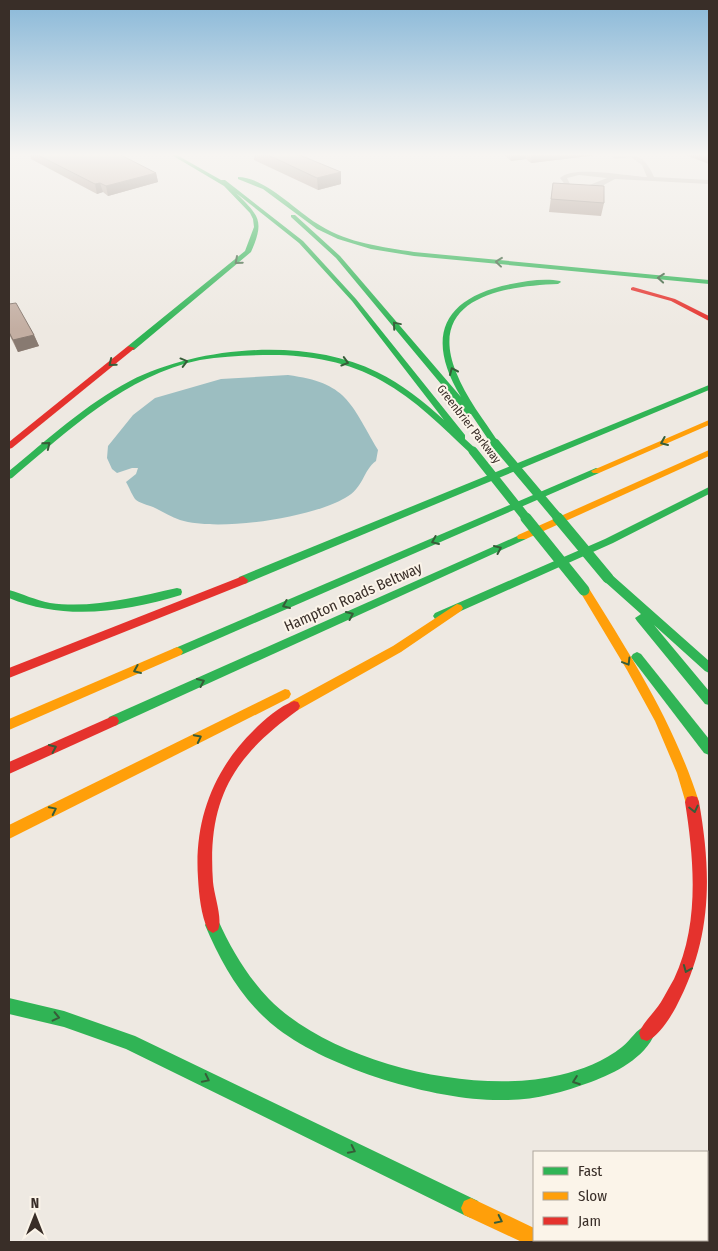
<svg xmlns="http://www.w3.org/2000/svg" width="718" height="1251" viewBox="0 0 718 1251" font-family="'Fira Sans Condensed',sans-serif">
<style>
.water{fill:#9cbec1}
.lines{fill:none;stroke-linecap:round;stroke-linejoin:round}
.street{fill:#c8c1ba;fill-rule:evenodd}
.fast{fill:#30b455;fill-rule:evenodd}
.slow{fill:#ff9f0a;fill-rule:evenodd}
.jam{fill:#e5322d;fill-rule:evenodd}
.fast-bridge-far1{stroke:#30b455;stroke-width:9}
.fast-bridge{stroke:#30b455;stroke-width:11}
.wall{fill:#a8968b}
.shaded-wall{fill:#887a71}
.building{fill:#c3aea2;stroke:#887a71}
.oneway{stroke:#365d38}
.labels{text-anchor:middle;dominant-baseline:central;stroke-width:4;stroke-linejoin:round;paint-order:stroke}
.far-street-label{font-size:12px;fill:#392e28;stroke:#fbf4e9}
.street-label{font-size:15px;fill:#392e28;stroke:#fbf4e9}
</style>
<rect width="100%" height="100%" fill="#eee9e2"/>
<path class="water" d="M288,375C347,383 350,402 378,450L376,461C363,470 364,488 345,498C311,518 218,532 180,520C171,517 162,511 153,507C148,505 139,503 135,499C132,495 129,487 126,482L136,474L138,468H132L117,473L112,469L107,458L108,446L133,415L155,398L221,379Z"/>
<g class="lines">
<path class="street" d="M608,154C632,154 643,151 654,177L709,180V184L615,179L600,187L587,190L566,186L560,178C573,165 627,176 647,177L642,165L631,157L616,159ZM579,175L607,178L587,186L570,184L567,178Z"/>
<g class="fast">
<path d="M170,154H175L221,180H225L303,241L356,299L465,435V439L476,449V453H470C442,427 415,399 382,381C349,362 310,355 272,355C248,355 224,356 200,360C126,375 68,431 12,478L9,479V471C47,440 86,404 130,381C199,346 306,337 377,372C402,384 424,402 444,420L352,301L299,243L236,193C259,216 265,220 251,252L134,350H128V346L245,251L254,227L253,219L250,213L224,186Z"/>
<path d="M238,177C265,177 298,213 321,226C348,243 383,247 414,252L709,280V284L414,256L371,249L338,239L317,229L263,189L238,179Z"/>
<path d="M291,215H295L340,256L461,397C425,337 442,298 511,284C526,281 545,278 560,281L561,282L558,284C505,286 426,297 456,372C466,398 484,420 499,443L498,445H492L471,414H466L336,258L291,217Z"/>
<polygon points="709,385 709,390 247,583 243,584 238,580 239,577"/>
<polygon points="596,468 599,469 599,473 181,655 173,655 171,652 173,649"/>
<polygon points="709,487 709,494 613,543 443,619 435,619 433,616 435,613 605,539"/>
<polygon points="522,534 527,537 526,539 117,725 113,726 109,725 107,721 109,717"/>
<polygon points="608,574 612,575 709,661 709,673 705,671 654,625 709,691 709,705 705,704 637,621 635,618 641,614 604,581 603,578 604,575"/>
<path d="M177,588L181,589L182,592L181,595C125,612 64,621 9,598V590C23,594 35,600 50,603C92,609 136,597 177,588Z"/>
<polygon points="637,652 641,654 709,739 709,755 704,753 633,660 631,657 633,654"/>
<path d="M213,917L218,920C231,949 247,976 269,999C332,1063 474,1096 560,1075C581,1070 605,1061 622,1047C631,1040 636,1029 647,1025L653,1027L655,1033C645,1058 615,1073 591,1082C563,1092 536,1100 506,1100C439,1102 332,1070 278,1029C243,1002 222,965 205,925L208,920Z"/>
<polygon points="9,998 64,1011 135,1036 478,1201 481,1208 478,1215 471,1218 464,1215 126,1049 64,1027 9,1014"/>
</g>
<g class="slow">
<polygon points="709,420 709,425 599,473 593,473 591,471"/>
<polygon points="709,450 709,456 526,539 518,539 517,537 518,535"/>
<path d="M584,586L588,587C631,656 674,723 699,802L697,807L692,808L687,807L677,773L655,721L627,670L579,590Z"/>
<polygon points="457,604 461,605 463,608 461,611 401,652 298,710 294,711 290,710 288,706 290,702 393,646"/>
<polygon points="177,647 181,649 183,652 181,655 9,730 9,719"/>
<polygon points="285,689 289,690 291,694 289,698 9,839 9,825"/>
<polygon points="471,1198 534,1228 534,1240 543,1240 542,1242 522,1242 464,1215 461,1208 464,1201"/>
</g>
<g class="jam">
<polygon points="633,287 675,299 709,316 709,321 671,301 631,290 631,288"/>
<polygon points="128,346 135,348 12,448 9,449 9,442"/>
<polygon points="243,576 248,580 247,583 9,678 9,668"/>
<path d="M294,701L298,702L300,706L298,710C233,757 207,799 213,882C214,895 223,919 218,930L213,933L208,930C201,915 199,895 198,878C194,821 213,770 254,730C265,719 280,706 294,701Z"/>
<polygon points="113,716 117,717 119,721 117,725 9,774 9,762"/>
<path d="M692,796L697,797L699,802C712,876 712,939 676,1007C670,1018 659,1036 647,1041L641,1039L639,1033C644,1021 654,1013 661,1002C665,995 670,986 674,979C700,924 694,859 685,802L687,797Z"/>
</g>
<g class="fast-bridge-far1">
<polyline points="495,443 559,519"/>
<polyline points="473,451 527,519"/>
</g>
<g class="fast-bridge">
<polyline points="526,518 584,590"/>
<polyline points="558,518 608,578"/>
</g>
</g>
<g class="wall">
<polygon points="30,154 119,154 156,173 158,182 108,196 103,192 97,194 31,159"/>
<polygon points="254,154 297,154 341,172 341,184 318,190 254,160"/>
<polygon points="503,154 597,154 597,155 531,163 526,159 511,161"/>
<polygon points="683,154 709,154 709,164"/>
<polygon points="553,183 604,203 601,216 549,212"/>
<polygon points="9,304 34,335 39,346 18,352 9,334"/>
</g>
<g class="shaded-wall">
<polygon points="512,154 526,154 526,159 511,161"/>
<polygon points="532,154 597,154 597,155 531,163"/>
<polygon points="341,172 341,184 318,190 317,178"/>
<polygon points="156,173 158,182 108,196 106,186"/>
<polygon points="100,183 103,192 97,194 95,184"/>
<polygon points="34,335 39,346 18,352 13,340"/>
</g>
<g class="building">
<polygon points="36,154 119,154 156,173 106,186 100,183 95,184"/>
<polygon points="266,154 297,154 341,172 317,178"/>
<polygon points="553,183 604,186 604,203 551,199"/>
<polygon points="16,303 34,335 13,340 9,332 9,304"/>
</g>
<defs><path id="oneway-chevron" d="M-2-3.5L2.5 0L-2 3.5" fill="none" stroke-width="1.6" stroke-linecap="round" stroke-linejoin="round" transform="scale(1.25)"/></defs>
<g class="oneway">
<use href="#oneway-chevron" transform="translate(238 261) rotate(139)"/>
<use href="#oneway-chevron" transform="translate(499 262) rotate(-174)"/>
<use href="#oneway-chevron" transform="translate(661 278) rotate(-175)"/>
<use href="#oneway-chevron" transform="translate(396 325) rotate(-130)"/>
<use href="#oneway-chevron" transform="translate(184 362) rotate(-15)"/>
<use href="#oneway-chevron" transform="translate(345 362) rotate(16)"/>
<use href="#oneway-chevron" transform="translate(112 363) rotate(141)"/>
<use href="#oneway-chevron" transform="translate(453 371) rotate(-114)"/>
<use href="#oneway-chevron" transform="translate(664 442) rotate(157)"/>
<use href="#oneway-chevron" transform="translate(47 445) rotate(-39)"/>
<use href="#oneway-chevron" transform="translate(435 541) rotate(157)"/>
<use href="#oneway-chevron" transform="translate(498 549) rotate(-24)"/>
<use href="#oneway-chevron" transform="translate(286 605) rotate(157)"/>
<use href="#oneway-chevron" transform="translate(350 615) rotate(-24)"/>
<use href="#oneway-chevron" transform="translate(627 662) rotate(59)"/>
<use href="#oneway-chevron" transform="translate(137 670) rotate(157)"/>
<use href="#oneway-chevron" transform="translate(201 682) rotate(-24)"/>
<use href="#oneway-chevron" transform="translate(198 738) rotate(-27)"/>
<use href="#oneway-chevron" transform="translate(53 748) rotate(-24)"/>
<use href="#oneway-chevron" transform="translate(694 809) rotate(77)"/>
<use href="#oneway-chevron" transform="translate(53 810) rotate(-26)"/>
<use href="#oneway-chevron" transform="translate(687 969) rotate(112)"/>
<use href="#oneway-chevron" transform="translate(56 1017) rotate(13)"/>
<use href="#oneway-chevron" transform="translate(206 1079) rotate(26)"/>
<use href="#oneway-chevron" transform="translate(576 1081) rotate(160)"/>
<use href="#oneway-chevron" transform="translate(352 1150) rotate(26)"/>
<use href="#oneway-chevron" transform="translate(499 1220) rotate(26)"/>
</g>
<linearGradient id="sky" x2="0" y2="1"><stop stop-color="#89b8d8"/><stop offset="0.47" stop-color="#f7f5f2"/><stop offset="1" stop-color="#f7f5f2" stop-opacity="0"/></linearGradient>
<rect width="718" height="329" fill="url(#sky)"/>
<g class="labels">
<g class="far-street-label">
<text transform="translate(469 424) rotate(52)">Greenbrier Parkway</text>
</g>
<g class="street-label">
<text transform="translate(353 597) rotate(-24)">Hampton Roads Beltway</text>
</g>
</g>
<rect width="718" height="1251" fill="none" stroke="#392e28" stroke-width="20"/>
<rect x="533" y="1151" width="175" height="90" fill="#fbf4e9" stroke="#ada59c"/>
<rect x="543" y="1167" width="25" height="8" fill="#30b455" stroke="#ada59c"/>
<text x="578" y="1176" font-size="15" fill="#392e28">Fast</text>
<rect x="543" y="1192" width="25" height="8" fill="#ff9f0a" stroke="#ada59c"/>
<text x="578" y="1201" font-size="15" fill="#392e28">Slow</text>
<rect x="543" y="1217" width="25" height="8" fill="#e5322d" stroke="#ada59c"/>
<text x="578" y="1226" font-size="15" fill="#392e28">Jam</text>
<g transform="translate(35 1216)" stroke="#fbf4e9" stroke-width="4" paint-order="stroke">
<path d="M0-4L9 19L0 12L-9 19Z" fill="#392e28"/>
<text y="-8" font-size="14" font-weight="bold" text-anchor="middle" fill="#392e28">N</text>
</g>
</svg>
